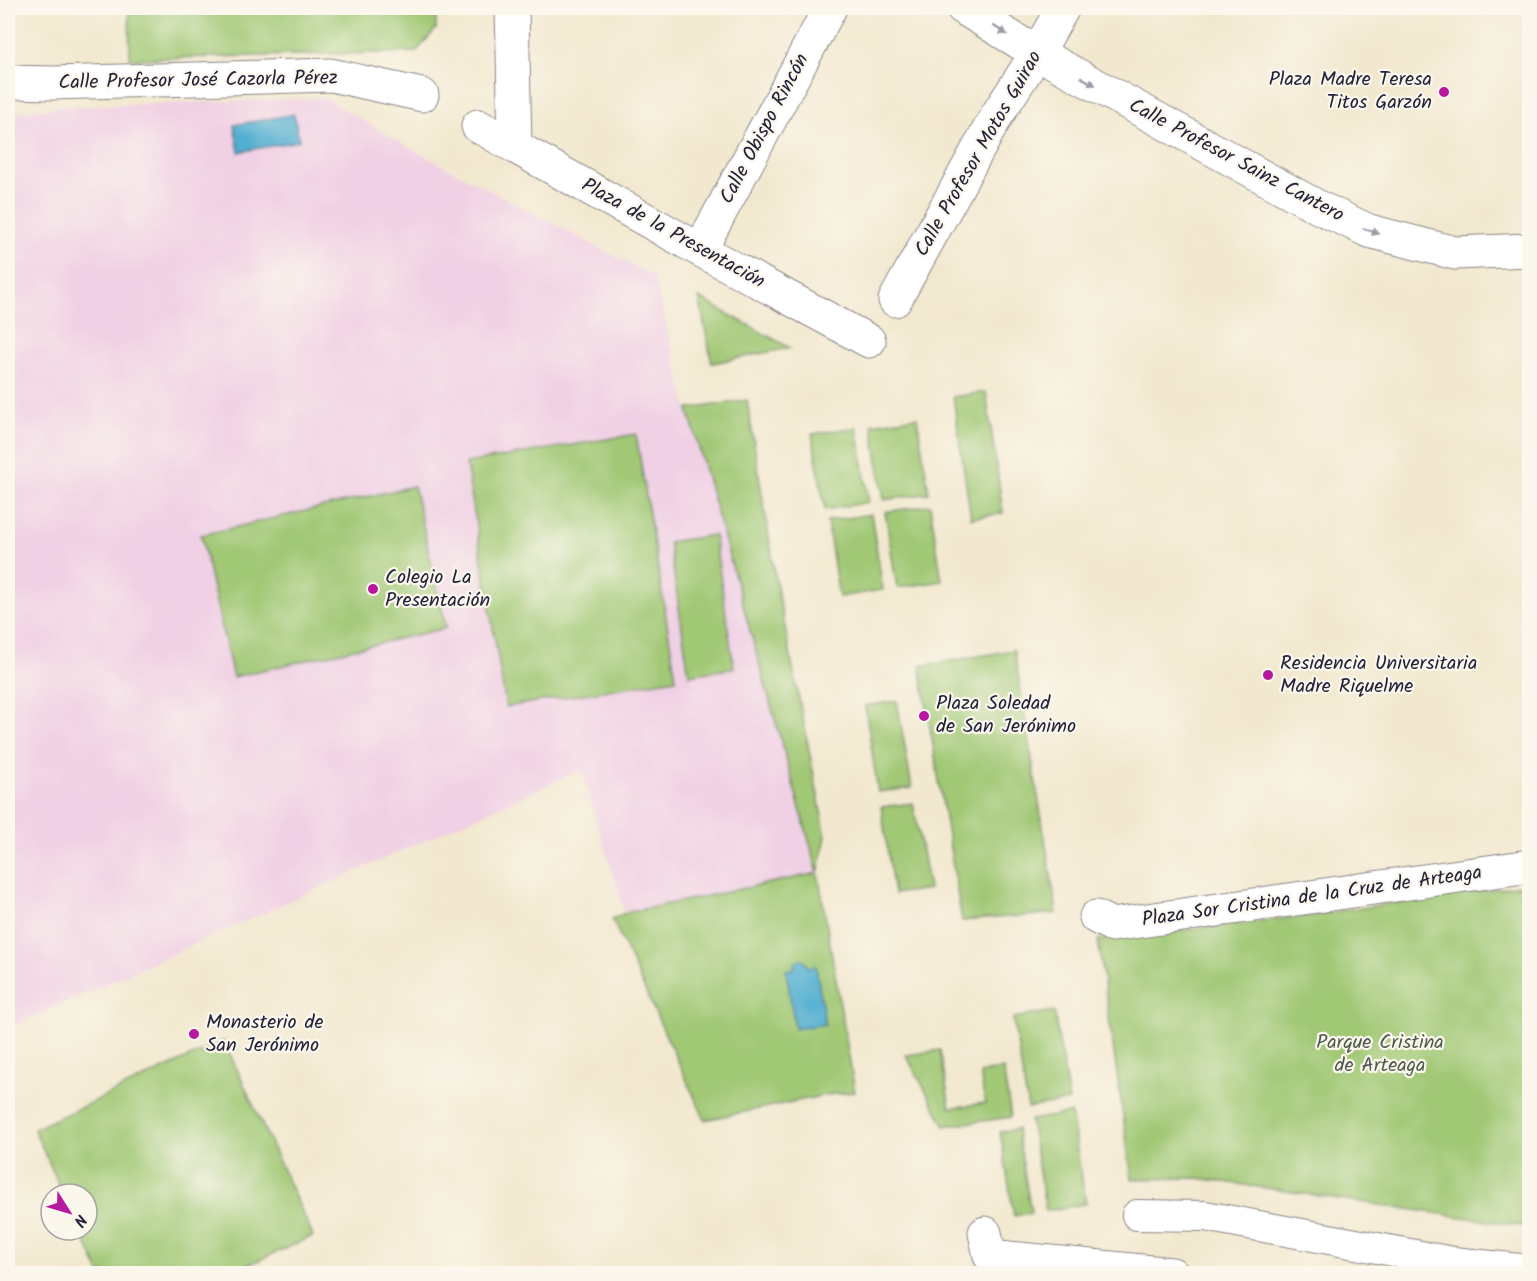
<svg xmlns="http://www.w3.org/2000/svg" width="1537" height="1281" viewBox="0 0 1537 1281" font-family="Kalam,sans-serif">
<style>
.built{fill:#f0d0e4}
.green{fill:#a0c874;stroke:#617558;stroke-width:1.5;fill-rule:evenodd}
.water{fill:#53afd1;stroke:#3a6886;stroke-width:1.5}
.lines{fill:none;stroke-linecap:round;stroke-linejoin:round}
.lane-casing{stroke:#8a8585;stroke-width:32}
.street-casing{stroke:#8a8585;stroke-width:35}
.secondary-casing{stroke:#8a8585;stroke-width:35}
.lane{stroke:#fff;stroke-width:30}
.street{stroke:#fff;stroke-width:33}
.secondary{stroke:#fff;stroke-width:33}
.oneway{fill:#9c9ca7}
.poi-dot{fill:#b5179e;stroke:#fbf7ec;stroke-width:2}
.labels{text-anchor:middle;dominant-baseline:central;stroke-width:4.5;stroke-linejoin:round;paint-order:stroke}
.poi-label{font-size:20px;fill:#22223b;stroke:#fbf7ec;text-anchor:start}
.street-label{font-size:20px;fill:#22223b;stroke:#fbf7ec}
.park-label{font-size:20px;fill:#4e5c4f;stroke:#fbf7ec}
</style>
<rect width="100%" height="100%" fill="#fbf7ec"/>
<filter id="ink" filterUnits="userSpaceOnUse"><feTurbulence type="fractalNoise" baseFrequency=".0167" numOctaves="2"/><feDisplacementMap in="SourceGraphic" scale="12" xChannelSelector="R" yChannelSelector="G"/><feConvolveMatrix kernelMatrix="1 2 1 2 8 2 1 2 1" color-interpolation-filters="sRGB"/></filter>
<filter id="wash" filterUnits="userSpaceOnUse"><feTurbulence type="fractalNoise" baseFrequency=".008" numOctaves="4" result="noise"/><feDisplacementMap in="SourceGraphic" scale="24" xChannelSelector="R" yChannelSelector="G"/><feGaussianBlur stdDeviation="1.35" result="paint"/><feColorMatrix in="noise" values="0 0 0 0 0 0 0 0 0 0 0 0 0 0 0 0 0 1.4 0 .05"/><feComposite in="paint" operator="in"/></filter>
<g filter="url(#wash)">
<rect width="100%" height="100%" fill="#f2e8cf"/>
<polygon class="built" points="325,98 412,149 654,277 688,409 818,873 625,913 581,770 8,1028 8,113 58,107"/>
<g class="green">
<polygon points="224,8 436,8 436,29 416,52 130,59 129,9"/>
<polygon points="699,298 790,348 712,363"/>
<polygon points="986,392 1003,513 971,518 953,397"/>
<path d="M747,400L777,587L826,837L818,873L855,1092L826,1095L705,1120L612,919L625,913L818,873L688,409ZM816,967L824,1023V1024L787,970Z"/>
<polygon points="917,417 929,493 884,500 872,424"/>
<polygon points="857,427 869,502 825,510 812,434"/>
<polygon points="636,434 676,679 506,707 466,463"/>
<polygon points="414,486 446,628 233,677 201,535"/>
<polygon points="930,505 942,581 897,588 885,512"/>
<polygon points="871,514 883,590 839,597 827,521"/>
<polygon points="714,535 734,668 689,675 669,542"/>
<polygon points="1014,650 1057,913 962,921 920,666"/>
<polygon points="897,701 912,788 878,792 865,706"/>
<polygon points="913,803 929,889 894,894 881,807"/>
<polygon points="1529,884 1529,1227 1197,1178 1132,1179 1098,940 1296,917"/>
<polygon points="1054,1011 1069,1101 1028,1108 1013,1018"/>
<polygon points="224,1041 313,1236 230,1273 100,1273 80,1230 87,1230 87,1194 63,1194 34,1129"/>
<polygon points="940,1050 950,1108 985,1103 980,1073 1003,1069 1011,1117 945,1126 906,1055"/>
<polygon points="1071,1113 1086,1204 1046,1211 1030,1120"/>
<polygon points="1017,1129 1031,1213 1014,1216 1000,1132"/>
</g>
<g class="water">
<polygon points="294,114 299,141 239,152 234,125"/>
<polygon points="801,959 805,961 808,967 816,966 825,1024 795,1029 786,970 793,969 795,963"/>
</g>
</g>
<g filter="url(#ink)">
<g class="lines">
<defs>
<polyline id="lane" points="1137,1215 1205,1216 1453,1262 1530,1270"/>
<g id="street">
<polyline points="512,8 515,145"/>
<polyline points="8,82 52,83 331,75 422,95"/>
<polyline points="478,126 700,250 869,341"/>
<polyline points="700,250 830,8"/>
<polyline points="895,300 997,115 1037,53"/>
<polyline points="1096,917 1112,925 1530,866"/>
<polyline points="985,1233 990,1256 1172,1274"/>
</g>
<g id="secondary">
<polyline points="963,8 1037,53 1318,207 1369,231 1455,253 1530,250"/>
<polyline points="1037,53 1063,8"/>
</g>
</defs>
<use href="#lane" class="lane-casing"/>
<use href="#street" class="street-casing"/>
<use href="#secondary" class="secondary-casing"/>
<use href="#lane" class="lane"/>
<use href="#street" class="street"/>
<use href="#secondary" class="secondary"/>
</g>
<defs><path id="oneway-solid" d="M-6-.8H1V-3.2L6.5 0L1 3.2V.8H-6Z" transform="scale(1.5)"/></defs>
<g class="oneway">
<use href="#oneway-solid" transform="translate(1000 30) rotate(32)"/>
<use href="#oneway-solid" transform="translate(1088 81) rotate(29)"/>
<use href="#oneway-solid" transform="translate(1371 231) rotate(19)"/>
</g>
</g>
<g class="poi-dot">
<circle cx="1444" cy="92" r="6"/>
<circle cx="373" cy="589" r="6"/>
<circle cx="1268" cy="675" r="6"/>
<circle cx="924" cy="716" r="6"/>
<circle cx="194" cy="1034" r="6"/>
</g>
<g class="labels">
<g class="poi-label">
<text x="1432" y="80" text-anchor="end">Plaza Madre Teresa<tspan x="1432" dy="23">Titos Garzón</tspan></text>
<text x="385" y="578">Colegio La<tspan x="385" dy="23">Presentación</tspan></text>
<text x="1280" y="664">Residencia Universitaria<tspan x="1280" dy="23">Madre Riquelme</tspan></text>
<text x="936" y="704">Plaza Soledad<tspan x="936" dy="23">de San Jerónimo</tspan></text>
<text x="206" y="1023">Monasterio de<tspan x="206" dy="23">San Jerónimo</tspan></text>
</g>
<g class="street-label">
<text transform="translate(198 81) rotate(-1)">Calle Profesor José Cazorla Pérez</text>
<text transform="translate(765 129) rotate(-62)">Calle Obispo Rincón</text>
<text transform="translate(979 154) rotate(-60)">Calle Profesor Motos Guirao</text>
<text transform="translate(1236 161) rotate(28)">Calle Profesor Sainz Cantero</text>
<text transform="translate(673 234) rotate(29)">Plaza de la Presentación</text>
<text transform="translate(1312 897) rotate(-8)">Plaza Sor Cristina de la Cruz de Arteaga</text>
</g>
<g class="park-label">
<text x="1380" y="1043">Parque Cristina<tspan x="1380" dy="23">de Arteaga</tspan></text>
</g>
</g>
<rect width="1537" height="1281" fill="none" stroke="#fbf7ec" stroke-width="30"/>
<g transform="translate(69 1212) rotate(127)"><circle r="28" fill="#fbf7ec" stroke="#a4a2a5" stroke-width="1.5"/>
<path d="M0-4.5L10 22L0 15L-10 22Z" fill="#b5179e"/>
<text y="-9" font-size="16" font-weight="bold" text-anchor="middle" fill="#22223b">N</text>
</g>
</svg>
